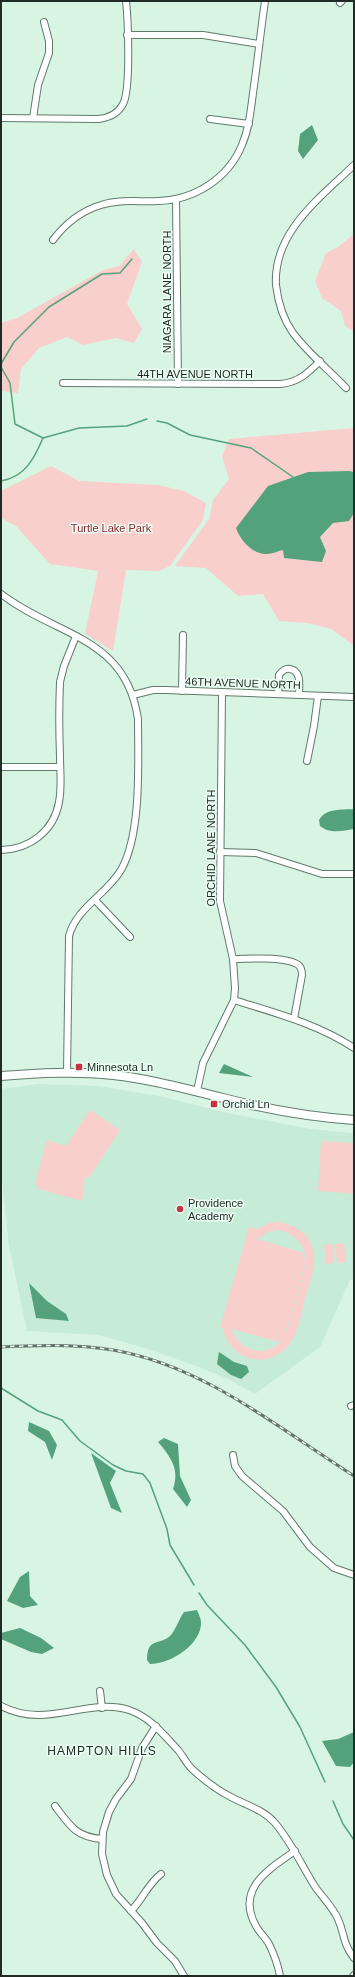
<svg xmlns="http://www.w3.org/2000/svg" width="355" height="1977" viewBox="0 0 355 1977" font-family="Arial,sans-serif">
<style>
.built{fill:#c6ebd6}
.green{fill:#f9cfce;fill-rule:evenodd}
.water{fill:#54a27c}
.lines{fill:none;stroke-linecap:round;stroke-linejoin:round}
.stream{stroke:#54a27c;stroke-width:1.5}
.minor-casing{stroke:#607a6c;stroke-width:8}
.tertiary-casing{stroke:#607a6c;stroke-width:10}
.minor{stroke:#fff;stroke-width:6}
.tertiary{stroke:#fff;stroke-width:8}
.rail-casing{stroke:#63756b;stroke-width:3}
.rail{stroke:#edfff5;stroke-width:1.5;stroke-dasharray:4.5;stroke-linecap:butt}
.poi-dot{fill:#c43445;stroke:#edfff5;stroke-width:1.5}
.labels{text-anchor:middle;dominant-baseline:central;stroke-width:3;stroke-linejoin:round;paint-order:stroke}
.street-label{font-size:11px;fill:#202b25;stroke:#edfff5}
.park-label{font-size:11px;fill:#882a32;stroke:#edfff5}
.poi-label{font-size:11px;fill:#202b25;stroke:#edfff5;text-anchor:start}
.neighbourhood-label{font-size:12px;letter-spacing:1px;fill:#202b25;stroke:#edfff5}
</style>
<rect width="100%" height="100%" fill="#d8f5e4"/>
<polygon class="built" points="38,1084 98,1086 164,1097 223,1112 310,1129 354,1133 354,1279 350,1280 320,1347 255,1394 226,1378 196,1366 148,1349 99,1335 27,1331 9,1246 1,1171 1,1089"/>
<g class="green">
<polygon points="354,234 354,332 345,326 341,311 322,298 315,281 326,253 338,247"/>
<polygon points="134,249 142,262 127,304 142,329 134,343 116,338 83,345 67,337 39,348 21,369 18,393 1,391 1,323 17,318 103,270 119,266"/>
<polygon points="354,428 353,645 331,629 308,623 279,621 263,594 238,596 206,568 175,566 209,519 213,500 229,479 222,456 229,439"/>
<polygon points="51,466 79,481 158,485 184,491 206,503 203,520 170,566 159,571 126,570 113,651 85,634 98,571 50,564 16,526 1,518 1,491"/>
<polygon points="90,1110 120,1130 89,1178 85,1176 82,1201 39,1189 35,1183 47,1140 66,1146"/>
<polygon points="321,1141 354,1143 354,1194 318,1191"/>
<path d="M271,1222C292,1221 313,1233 314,1256C315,1270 309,1285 305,1298C302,1310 300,1325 294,1336C286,1355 263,1366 244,1356C232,1351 225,1340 223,1328L220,1327L249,1227L257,1229ZM279,1230C297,1235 306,1245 306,1263L286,1333L281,1341L285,1334L305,1264L304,1253L257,1239L270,1231ZM232,1329L280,1342C264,1359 238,1350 232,1329Z"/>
<polygon points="344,1243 346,1262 337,1263 335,1244"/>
<polygon points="333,1244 334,1263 326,1264 324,1245"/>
</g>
<g class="water">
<polygon points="312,125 318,140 303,159 298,151 300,134"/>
<path d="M349,471L354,472V513L349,521L333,523L320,537L326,551L322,562L284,558L283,550C278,551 272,554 267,554C253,555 240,540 236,528L268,486L308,472Z"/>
<path d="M354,809V829C342,831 330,834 320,826L319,820C326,808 341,810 354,809Z"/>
<polygon points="224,1064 253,1077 219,1073"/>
<polygon points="29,1283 47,1301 66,1314 69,1321 36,1318"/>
<polygon points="219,1352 234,1362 247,1366 249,1372 241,1379 231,1375 217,1364"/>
<polygon points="29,1422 49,1431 57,1445 52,1460 45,1442 28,1431"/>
<path d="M164,1438L178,1444L180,1476L191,1500L187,1507L173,1489C180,1470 171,1457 158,1442Z"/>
<polygon points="91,1453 116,1471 110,1483 122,1513 111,1508"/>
<polygon points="29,1571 30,1596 38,1605 23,1608 7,1601 20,1577"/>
<path d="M197,1610C198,1613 201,1618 201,1622C202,1644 171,1664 150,1664L147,1660C147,1636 161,1646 171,1635C176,1629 179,1619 184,1612Z"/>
<polygon points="20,1628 41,1638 54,1648 42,1654 31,1652 1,1639 1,1633"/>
<polygon points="354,1732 354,1762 350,1767 336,1766 322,1741 338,1739"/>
</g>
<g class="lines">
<g class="stream">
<polyline points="1,364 14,342 49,307 102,274 120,273 132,259"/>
<polyline points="1,367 10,383 15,424 43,438"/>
<polyline points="157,421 167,423 190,435 251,448 293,477"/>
<path d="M1,481C25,477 34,459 43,438L79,428L127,426L147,419"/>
<polyline points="1,1388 38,1411 62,1420 80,1441 113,1465 126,1471 143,1474 150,1483 167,1529 170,1545 194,1585"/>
<polyline points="199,1593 207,1605 245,1645 276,1687 300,1727 325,1782"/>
<polyline points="333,1801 343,1824 354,1840"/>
</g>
<defs>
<g id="minor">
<polyline points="340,3 342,1"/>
<polyline points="127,35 203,35 259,44"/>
<path d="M1,118L98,119C108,118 118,114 123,104C131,90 128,19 126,1"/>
<polyline points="33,118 38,85 49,53 49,41 44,22"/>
<polyline points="210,119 249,124"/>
<polyline points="176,199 178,384"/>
<path d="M53,240C65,224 81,211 101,205C119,199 139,202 158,201C194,200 228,179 242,145C250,126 251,106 254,86C258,57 261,29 265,1"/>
<path d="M63,383L281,384C299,382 308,373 320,361"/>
<path d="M346,388C329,370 308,353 293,333C283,319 278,302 276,285C273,232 320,198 354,165"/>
<path d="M1,594C57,637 126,636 138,719C138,762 142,833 121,870C107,894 76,908 69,936L67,1072"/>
<polyline points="182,691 183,635"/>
<path d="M278,694L279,675C282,671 285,668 290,669C302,671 299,686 299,695"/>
<polyline points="133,695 153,690 166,690 354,697"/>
<polyline points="307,761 314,726 318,696"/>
<polyline points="1,767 60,767"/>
<path d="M1,850C30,849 54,831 59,802C62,787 60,771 60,756C59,731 59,706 60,682L64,666L76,636"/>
<polyline points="220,852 256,853 322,874 354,874"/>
<polyline points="95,900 130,937"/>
<path d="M233,959C249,959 282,956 297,964C301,966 302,970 302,975L294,1019"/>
<path d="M234,1000C275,1013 318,1024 354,1048"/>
<polyline points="197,1091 203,1063 234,1000 235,988 233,959 220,901 222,693"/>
<polyline points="351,1406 354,1405"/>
<polyline points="233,1455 235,1466 242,1476 283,1511 310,1547 334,1568 354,1575"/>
<polyline points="100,1691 102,1708"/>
<path d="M1,1706C47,1730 86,1697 129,1710C150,1717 163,1734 178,1750C183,1756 186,1763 192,1769C204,1780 217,1790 231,1797C246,1805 264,1810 275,1823C291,1842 301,1864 314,1885C321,1896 333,1907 338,1919C345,1935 342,1942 354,1958"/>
<polyline points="156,1726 142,1748 131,1779 116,1799 109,1812 103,1832 102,1854 107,1875 116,1894 142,1923 157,1943 175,1961 184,1976"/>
<path d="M55,1806C70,1826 76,1837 102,1839"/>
<path d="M131,1911C143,1899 147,1885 161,1874"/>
<path d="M280,1976C278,1965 274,1954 269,1944C265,1937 259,1932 256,1926C235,1889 269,1869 295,1851"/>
<polyline points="353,1976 354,1975"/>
</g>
<path id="tertiary" d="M1,1076C39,1073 75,1071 113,1075C150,1079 186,1089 223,1098C265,1109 310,1117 354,1120"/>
</defs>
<use href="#minor" class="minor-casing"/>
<use href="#tertiary" class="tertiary-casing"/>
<use href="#minor" class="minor"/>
<use href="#tertiary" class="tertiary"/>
<defs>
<path id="rail" d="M1,1347C39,1345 76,1344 113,1350C205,1366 278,1428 354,1476"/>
</defs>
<use href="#rail" class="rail-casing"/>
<use href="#rail" class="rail"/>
</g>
<g class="poi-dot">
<rect x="75" y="1063" width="8" height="8" rx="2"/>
<rect x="210" y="1100" width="8" height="8" rx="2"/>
<circle cx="180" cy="1209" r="4"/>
</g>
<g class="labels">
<g class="street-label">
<text transform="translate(167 292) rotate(-90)">NIAGARA LANE NORTH</text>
<text x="195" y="374">44TH AVENUE NORTH</text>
<text transform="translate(243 683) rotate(2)">46TH AVENUE NORTH</text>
<text transform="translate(211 848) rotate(-90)">ORCHID LANE NORTH</text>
</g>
<g class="park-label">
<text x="111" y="528">Turtle Lake Park</text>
</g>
<g class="poi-label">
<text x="87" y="1067">Minnesota Ln</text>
<text x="222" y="1104">Orchid Ln</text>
<text x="188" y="1203">Providence<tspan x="188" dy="13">Academy</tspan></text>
</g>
<g class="neighbourhood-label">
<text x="102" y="1751">HAMPTON HILLS</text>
</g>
</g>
<rect width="355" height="1977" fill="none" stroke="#202b25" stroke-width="4"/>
</svg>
